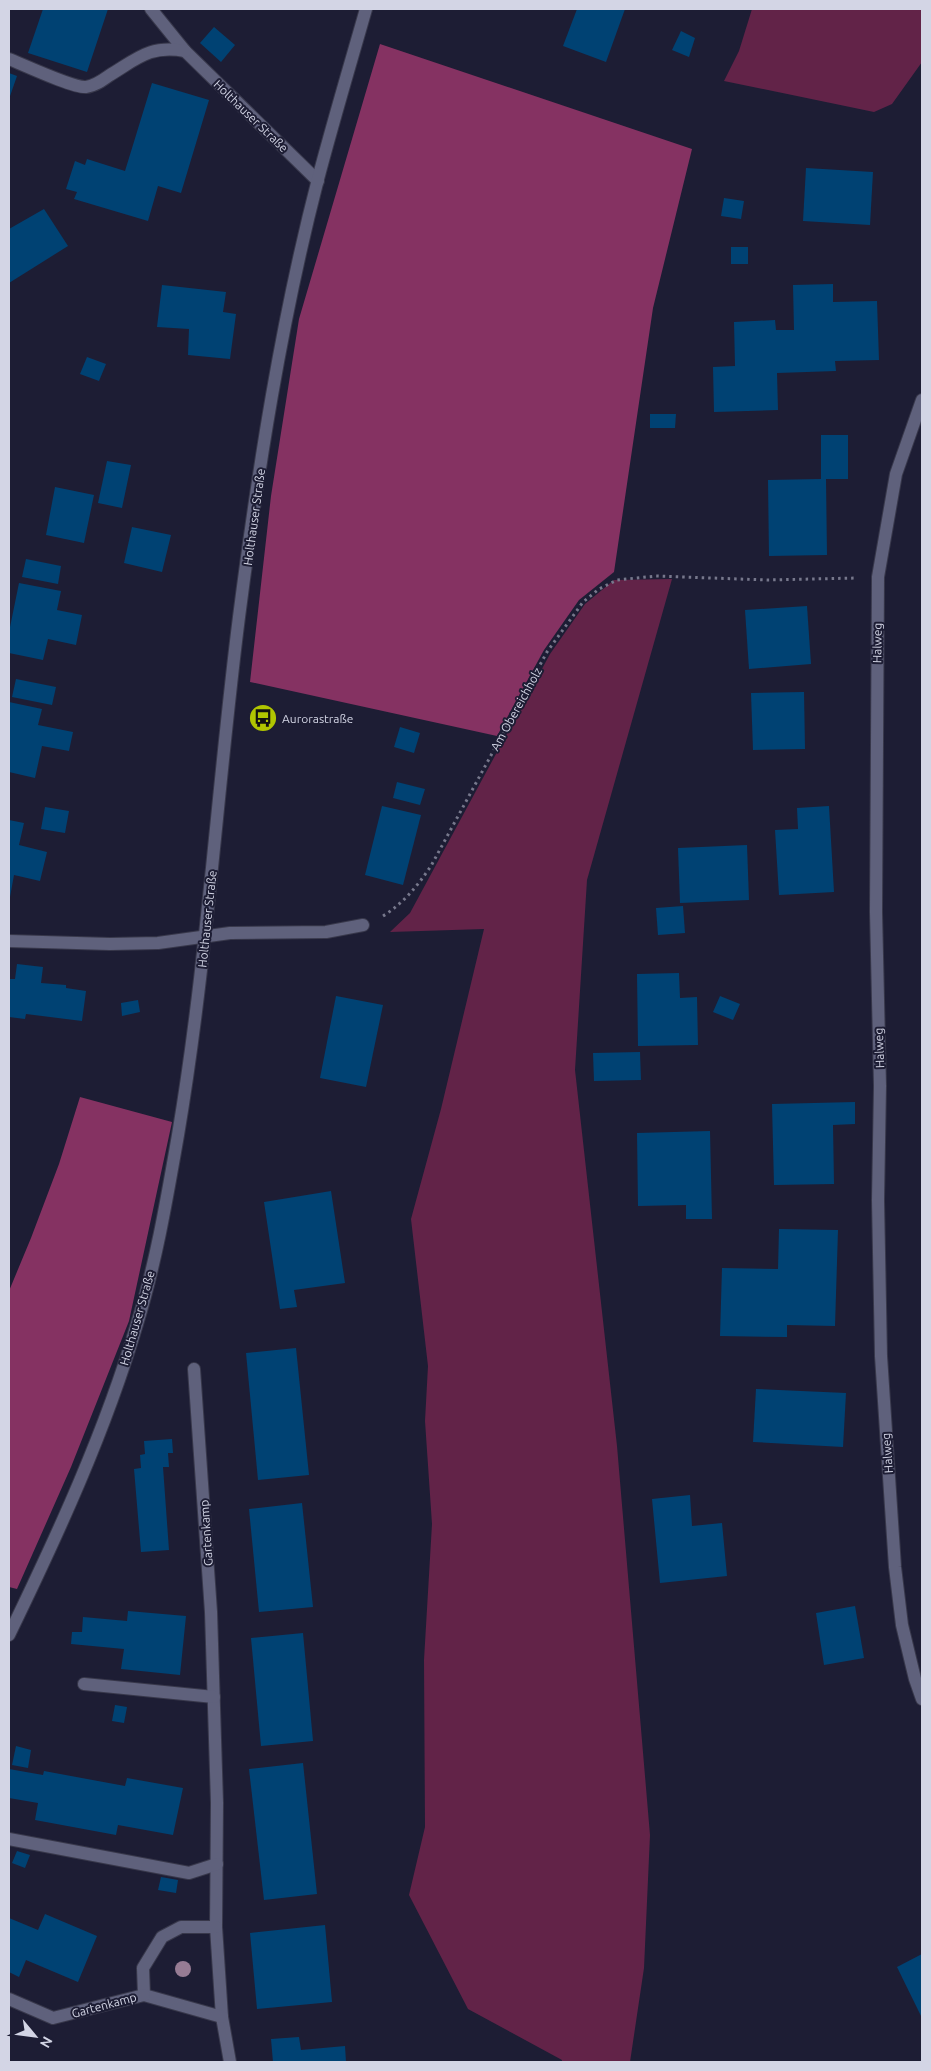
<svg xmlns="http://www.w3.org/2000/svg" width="931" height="2071" viewBox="0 0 931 2071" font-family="Ubuntu,sans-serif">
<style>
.green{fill:#622348}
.forest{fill:#853262}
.building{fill:#004273}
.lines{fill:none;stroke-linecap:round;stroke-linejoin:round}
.street-casing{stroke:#38384b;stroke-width:14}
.secondary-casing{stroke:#38384b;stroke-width:14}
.path{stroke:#77788c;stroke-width:3;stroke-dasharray:2.5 4;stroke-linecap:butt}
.street{stroke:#5f617c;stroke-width:12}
.secondary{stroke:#5f617c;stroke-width:12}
.tree{fill:#977c94}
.labels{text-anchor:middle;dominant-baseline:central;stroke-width:4;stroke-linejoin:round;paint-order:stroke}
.street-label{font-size:12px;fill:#d3d5e5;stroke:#1d1d34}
.poi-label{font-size:12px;fill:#d3d5e5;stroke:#1d1d34;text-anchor:start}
</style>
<rect width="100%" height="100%" fill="#1d1d34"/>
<g class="green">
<polygon points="752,9 922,9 922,62 892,104 874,112 724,81 739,51"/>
<polygon points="672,579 587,880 575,1070 617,1446 650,1835 644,1968 630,2062 562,2062 562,2060 468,2009 409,1895 425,1827 424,1660 432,1524 425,1421 428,1366 411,1219 441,1109 484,929 390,932 410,913 550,654 585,604 614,580"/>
</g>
<g class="forest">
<polygon points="380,44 692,149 653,308 614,572 579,600 544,650 497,736 250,682 271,496 299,319"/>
<polygon points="80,1097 172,1122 129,1321 71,1467 17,1589 9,1587 9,1291 31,1238 59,1164"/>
</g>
<g class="building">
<polygon points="43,9 108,9 87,72 28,53"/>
<polygon points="577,9 625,9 606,62 563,46"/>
<polygon points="214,27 235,45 221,62 200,43"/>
<polygon points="681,31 695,38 689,57 672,50"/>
<polygon points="9,73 17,76 9,99"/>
<polygon points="152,83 209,100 181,193 158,186 148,221 74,199 77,192 66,189 75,161 85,165 87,159 125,171"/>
<polygon points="806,168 873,172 870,225 803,221"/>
<polygon points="724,198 744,201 741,219 721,216"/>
<polygon points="44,209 68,246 9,283 9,229"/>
<rect x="731" y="247" width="17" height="17"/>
<polygon points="833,284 833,302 877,301 879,360 835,361 836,371 777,373 778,410 714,412 713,367 735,366 734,322 775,320 776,330 794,330 793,285"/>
<polygon points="162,285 226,292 223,312 236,314 230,359 188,355 189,329 157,327"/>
<polygon points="87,357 106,364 99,381 80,374"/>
<polygon points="650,414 676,414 675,428 650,428"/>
<polygon points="821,435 848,435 848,479 826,479 827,555 769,556 768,480 821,479"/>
<polygon points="107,461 131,465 122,508 98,503"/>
<polygon points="55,487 94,495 84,543 46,535"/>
<polygon points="132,527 171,535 162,572 124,563"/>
<polygon points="26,559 61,566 58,584 22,577"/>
<polygon points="19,583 61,591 57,610 82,615 76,645 48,639 43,660 9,653 9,632"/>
<polygon points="807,606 811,664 749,669 745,610"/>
<polygon points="16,679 56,687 52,705 12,697"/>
<polygon points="804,692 805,749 753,750 751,693"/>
<polygon points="9,702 42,709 38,725 73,732 69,751 42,746 35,778 9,772"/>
<polygon points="400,727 420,733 414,753 394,747"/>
<polygon points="397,782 425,789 420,805 393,798"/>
<polygon points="382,806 421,815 403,885 365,875"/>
<polygon points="829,806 834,892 779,895 775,830 798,829 797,808"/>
<polygon points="45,807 69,811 65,833 41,829"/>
<polygon points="9,820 24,823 19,845 47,852 40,881 14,875 10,897"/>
<polygon points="747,845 749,900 680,903 678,848"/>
<polygon points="683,906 685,933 658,935 656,908"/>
<polygon points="17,964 43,967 41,983 66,985 66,988 86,991 82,1021 26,1014 25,1019 9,1017 9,979 15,979"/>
<polygon points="679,973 680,998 697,997 698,1045 638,1046 637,974"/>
<polygon points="336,996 383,1005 366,1087 320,1078"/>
<polygon points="720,996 740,1004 733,1020 713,1012"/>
<polygon points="138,1000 140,1012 122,1016 121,1003"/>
<polygon points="640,1052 641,1080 594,1081 593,1053"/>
<polygon points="855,1102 855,1124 833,1125 834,1184 774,1185 772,1104"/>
<polygon points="710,1131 712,1219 686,1219 686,1205 638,1206 637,1133"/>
<polygon points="331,1191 345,1283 294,1290 297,1307 280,1309 264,1202"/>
<polygon points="779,1229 838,1230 835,1326 787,1325 787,1337 720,1336 722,1268 778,1269"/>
<polygon points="296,1348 309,1475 258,1480 246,1353"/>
<polygon points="756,1389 846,1393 843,1447 753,1442"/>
<polygon points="172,1439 173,1453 168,1453 169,1467 163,1467 169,1550 141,1552 134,1469 141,1468 140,1455 145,1454 144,1441"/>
<polygon points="690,1495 692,1526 722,1523 727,1576 660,1583 652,1499"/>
<polygon points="302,1503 313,1607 259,1612 249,1509"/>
<polygon points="855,1606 864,1658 824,1665 816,1613"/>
<polygon points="128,1611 186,1616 180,1675 121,1669 124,1649 71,1644 72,1632 82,1632 83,1617 127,1621"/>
<polygon points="303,1633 313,1741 261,1746 251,1638"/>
<polygon points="115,1705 127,1707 124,1723 112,1721"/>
<polygon points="16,1746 31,1750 28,1768 12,1765"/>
<polygon points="303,1763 317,1894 264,1900 249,1769"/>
<polygon points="9,1769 43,1775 44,1771 125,1786 127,1778 183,1788 173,1835 118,1825 116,1835 35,1820 38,1803 9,1798"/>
<polygon points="17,1851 30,1855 25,1868 12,1863"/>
<polygon points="161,1877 178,1880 176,1893 158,1890"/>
<polygon points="45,1914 97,1936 78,1982 26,1960 19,1977 9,1972 9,1918 38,1930"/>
<polygon points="325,1925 332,2002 257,2009 250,1933"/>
<polygon points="922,1954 922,2018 897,1967"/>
<polygon points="299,2037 301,2050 345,2046 346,2062 273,2062 271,2039"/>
</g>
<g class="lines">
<defs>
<g id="street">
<polyline points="151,9 185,51 318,181"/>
<path d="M9,59C24,65 73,88 86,87C95,86 103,80 110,75C138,58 150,45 185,51"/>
<polyline points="922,400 896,474 878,577 876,912 880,1086 878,1200 881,1356 895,1567 902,1625 915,1679 922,1699"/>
<polyline points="9,941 110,944 158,943 230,933 326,932 363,925"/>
<polyline points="194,1369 211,1612 217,1803 216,1927 222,2017 230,2062"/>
<polyline points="84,1684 214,1697"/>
<polyline points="9,1839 189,1873 217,1864"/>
<polyline points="216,1927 181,1927 162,1937 143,1968 144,1995 222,2017"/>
<polyline points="9,1999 53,2018 144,1995"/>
</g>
<path id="secondary" d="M9,1635C58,1534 105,1432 137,1324C156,1263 167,1198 178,1135C207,964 217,790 239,617C258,470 281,322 318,179C333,122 350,65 366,9"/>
</defs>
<use href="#street" class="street-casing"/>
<use href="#secondary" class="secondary-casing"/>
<path class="path" d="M383,916C404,903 418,885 431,866L547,652L583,602L599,589L617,580L656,576L767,580L857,578"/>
<use href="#street" class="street"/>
<use href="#secondary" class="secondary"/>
</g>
<circle class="tree" cx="183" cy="1969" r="8"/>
<defs>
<symbol id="bus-disc" viewBox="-11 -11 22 22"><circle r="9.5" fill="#b0c501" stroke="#1d1d34"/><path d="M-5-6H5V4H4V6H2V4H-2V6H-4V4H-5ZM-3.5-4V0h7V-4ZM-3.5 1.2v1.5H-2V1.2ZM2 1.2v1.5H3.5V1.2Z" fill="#111"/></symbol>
</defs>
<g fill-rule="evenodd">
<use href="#bus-disc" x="247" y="702" width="32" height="32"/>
</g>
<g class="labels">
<g class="street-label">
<text transform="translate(251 116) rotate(44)">Holthauser Straße</text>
<text transform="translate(254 517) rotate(-82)">Holthauser Straße</text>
<text transform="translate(877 643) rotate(-89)">Halweg</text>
<text transform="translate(516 709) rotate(-61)">Am Obereichholz</text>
<text transform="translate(207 919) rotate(-84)">Holthauser Straße</text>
<text transform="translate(879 1048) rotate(-92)">Halweg</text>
<text transform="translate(137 1318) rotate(-74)">Holthauser Straße</text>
<text transform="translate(887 1453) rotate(-94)">Halweg</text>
<text transform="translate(206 1533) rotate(-94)">Gartenkamp</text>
<text transform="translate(104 2005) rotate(-15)">Gartenkamp</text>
</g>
<g class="poi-label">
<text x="282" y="718">Aurorastraße</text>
</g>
</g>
<rect width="931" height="2071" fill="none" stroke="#d3d5e5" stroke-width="20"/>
<g transform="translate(35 2036) rotate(119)" stroke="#1d1d34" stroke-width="4" paint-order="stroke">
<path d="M0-4L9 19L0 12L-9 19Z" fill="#d3d5e5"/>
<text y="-8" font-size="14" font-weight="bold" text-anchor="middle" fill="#d3d5e5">N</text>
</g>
</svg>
